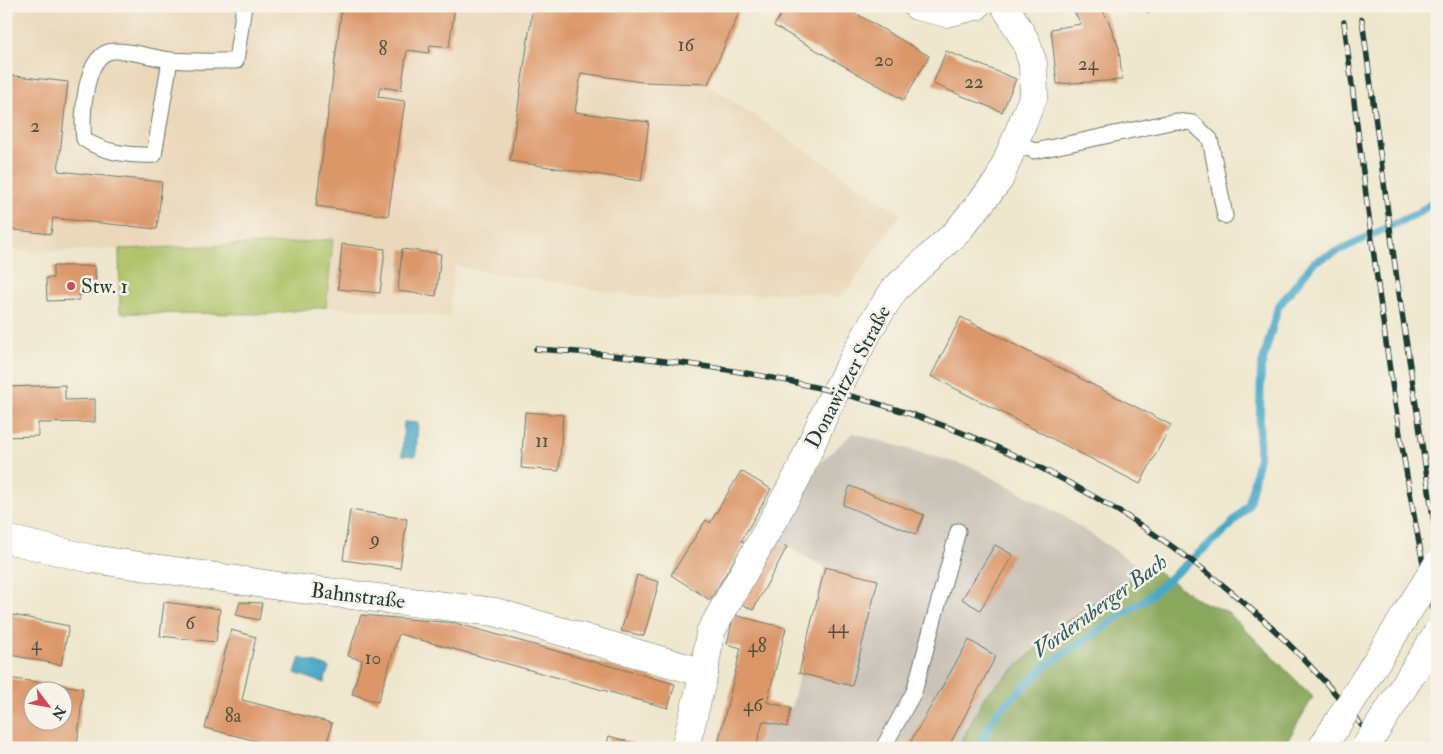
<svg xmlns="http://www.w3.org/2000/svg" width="1443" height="754" viewBox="0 0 1443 754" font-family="'IM FELL Double Pica',serif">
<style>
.built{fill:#ead8ba}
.industrial{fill:#cac3b8}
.green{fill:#adc266;stroke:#66804d}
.forest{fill:#8aa85b;stroke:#547248}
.water{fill:#48a8c7;stroke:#34727e}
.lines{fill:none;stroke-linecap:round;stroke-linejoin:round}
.stream{stroke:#48a8c7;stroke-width:8}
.building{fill:#dc9769;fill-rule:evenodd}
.service-casing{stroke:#67786a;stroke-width:17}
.minor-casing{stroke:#67786a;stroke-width:29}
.secondary-casing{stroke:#67786a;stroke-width:29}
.service{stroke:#fff;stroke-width:15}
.minor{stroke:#fff;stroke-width:28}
.secondary{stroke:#fff;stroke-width:28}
.rail-casing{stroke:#1f3d34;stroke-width:5.5}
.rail{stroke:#f7f3e8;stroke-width:4;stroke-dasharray:11;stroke-linecap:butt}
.primary-bridge-casing{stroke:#67786a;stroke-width:29;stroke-linecap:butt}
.primary-bridge{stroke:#fff;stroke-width:28}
.poi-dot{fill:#d1495b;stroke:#f7f3e8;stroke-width:2}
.labels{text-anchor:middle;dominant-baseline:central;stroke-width:5;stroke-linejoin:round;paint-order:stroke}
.number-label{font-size:19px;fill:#4e5441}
.poi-label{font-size:21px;fill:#1f3d34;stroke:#f7f3e8;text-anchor:start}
.street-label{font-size:21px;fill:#1f3d34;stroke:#f7f3e8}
.water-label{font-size:22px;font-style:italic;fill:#2b5d60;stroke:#f7f3e8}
</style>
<rect width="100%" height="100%" fill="#f7f3e8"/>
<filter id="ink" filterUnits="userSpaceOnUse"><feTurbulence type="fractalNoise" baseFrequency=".02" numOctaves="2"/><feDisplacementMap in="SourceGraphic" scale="10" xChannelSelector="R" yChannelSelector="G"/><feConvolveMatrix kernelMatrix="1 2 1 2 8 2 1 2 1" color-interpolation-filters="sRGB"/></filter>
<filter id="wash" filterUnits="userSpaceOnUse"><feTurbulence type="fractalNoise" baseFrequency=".0096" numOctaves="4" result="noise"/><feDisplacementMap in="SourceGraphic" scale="20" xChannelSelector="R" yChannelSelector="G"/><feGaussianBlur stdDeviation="1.12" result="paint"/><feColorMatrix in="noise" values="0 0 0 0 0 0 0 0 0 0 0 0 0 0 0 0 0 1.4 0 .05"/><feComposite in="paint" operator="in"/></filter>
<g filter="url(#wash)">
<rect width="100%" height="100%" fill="#eee7cd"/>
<polygon class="built" points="6,6 741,8 708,85 901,214 846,292 838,298 804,293 781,293 668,300 615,293 455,266 449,317 326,307 332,239 295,243 40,252 6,249"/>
<polygon class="industrial" points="853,433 974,468 1059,513 1143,569 1068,620 986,694 958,748 756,748 763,721 787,726 825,567 772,539 821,462"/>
<polygon class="green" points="333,239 326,307 267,314 120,313 119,249 295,243"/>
<polygon class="forest" points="1149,566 1200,601 1228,612 1313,697 1283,748 958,748 986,694 1068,620"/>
<g class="water">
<polygon points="404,422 418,423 416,456 402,455"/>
<polygon points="300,658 329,667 324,683 295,673"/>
</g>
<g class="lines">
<polyline class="stream" points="978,748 997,712 1048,664 1146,599 1228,528 1249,504 1259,457 1261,368 1278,307 1314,262 1416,214 1437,200"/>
</g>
<g id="blocks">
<g class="building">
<polygon points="342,6 455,6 449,47 430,45 429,53 407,50 401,90 380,87 378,97 405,101 388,216 316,206"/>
<polygon points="533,6 729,6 741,8 708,84 642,82 581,73 575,112 649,122 641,181 510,161"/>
<polygon points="786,6 843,6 929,56 904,100 774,26"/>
<polygon points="1071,6 1100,6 1108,20 1119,48 1122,80 1057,84 1051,29 1081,24"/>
<polygon points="1142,6 1156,6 1148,13"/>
<polygon points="946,51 1016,79 1002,112 933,84"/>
<polygon points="7,75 68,82 58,171 162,182 157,229 53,218 51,234 6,229"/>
<polygon points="342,244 385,249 380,293 338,289"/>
<polygon points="402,249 441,254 436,296 398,291"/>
<polygon points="53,266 95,266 96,294 79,295 79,300 47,301 46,278 53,278"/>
<polygon points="961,317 1171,425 1140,484 931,376"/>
<polygon points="65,385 65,400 95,399 95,422 38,423 38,436 6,437 6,387"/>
<polygon points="525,412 563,415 559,471 521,468"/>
<polygon points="741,471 771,489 741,541 745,542 710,600 671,575 706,520 710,523"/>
<polygon points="850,486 924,515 916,534 843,505"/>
<polygon points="350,510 407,519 400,568 343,560"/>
<polygon points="772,539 787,547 753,610 738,602"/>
<polygon points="995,545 1013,555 980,610 962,599"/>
<polygon points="825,567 878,580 852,686 799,673"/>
<polygon points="637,575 659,582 644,636 621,631"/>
<polygon points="164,602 220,609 216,642 160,636"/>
<polygon points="240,602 262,603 259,620 236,615"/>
<polygon points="13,615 69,626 61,665 6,654 6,632 9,633"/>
<polygon points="361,615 455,623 675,684 668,708 399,634 378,702 352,694 362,660 348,656"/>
<polygon points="734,615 786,628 767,702 791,708 787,727 763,721 756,748 717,748 741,648 727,644"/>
<polygon points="231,630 256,637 242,700 332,723 326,748 285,748 205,728"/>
<polygon points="969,640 996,656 948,748 907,748"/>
<path d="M6,678L83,688L77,748H6ZM32,692H62V722H32Z"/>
<polygon points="609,736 646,747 646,748 606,748"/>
</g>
</g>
</g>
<g filter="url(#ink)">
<use href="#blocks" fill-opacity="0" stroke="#67786a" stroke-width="1"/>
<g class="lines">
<defs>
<g id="service">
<path d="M170,60L154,155C132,156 103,153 84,139C81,118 84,53 113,51C132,50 152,58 171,60C192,62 215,61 236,61L244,6"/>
<polyline points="1014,143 1035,151 1175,121 1193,123 1210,139 1225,216"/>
<polyline points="883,748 914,692 958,531"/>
</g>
<g id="minor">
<polyline points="6,539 92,559 285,587 495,612 704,673"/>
<polyline points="685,748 704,673 710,633 797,477 829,404 874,321 895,289 956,233 999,180 1034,95 1033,64 1026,42 1005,6"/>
</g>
<polyline id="secondary" points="917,6 947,13 976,6"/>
</defs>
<use href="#service" class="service-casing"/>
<use href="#minor" class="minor-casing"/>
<use href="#secondary" class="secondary-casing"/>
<use href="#service" class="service"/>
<use href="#minor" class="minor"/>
<use href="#secondary" class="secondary"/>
<defs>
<g id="rail">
<polyline points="1362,19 1397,280 1437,543"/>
<path d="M1344,22C1370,225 1393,430 1437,631"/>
<path d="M536,349C631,355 726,366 819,388C1040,440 1243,565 1379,748"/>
</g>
</defs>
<use href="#rail" class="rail-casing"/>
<use href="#rail" class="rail"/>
<defs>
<g id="primary-bridge">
<polyline points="1322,748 1437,565"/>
<polyline points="1365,748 1437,634"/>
</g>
</defs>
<use href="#primary-bridge" class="primary-bridge-casing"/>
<use href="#primary-bridge" class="primary-bridge"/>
</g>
</g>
<circle class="poi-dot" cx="71" cy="286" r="5"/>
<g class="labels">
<g class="number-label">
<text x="686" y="45">16</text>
<text x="383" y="49">8</text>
<text x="884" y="60">20</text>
<text x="1088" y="64">24</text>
<text x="974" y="82">22</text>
<text x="35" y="126">2</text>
<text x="542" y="441">11</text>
<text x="375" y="539">9</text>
<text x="190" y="623">6</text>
<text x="838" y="627">44</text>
<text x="36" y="644">4</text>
<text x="757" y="646">48</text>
<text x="373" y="658">10</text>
<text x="753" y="705">46</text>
<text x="233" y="716">8a</text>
</g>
<g class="poi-label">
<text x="81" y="286">Stw. 1</text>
</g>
<g class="street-label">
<text transform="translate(848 377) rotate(-62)">Donawitzer Straße</text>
<text transform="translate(358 596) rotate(7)">Bahnstraße</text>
</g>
<g class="water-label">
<text transform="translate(1100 606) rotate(-36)">Vordernberger Bach</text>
</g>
</g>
<rect width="1443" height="754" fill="none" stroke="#f7f3e8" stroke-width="25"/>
<g transform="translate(48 706) rotate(122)"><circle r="24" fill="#f7f3e8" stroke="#a1aaa0"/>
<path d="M0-4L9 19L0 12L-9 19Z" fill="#d1495b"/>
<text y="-8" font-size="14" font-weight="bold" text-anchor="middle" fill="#1f3d34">N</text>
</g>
</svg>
